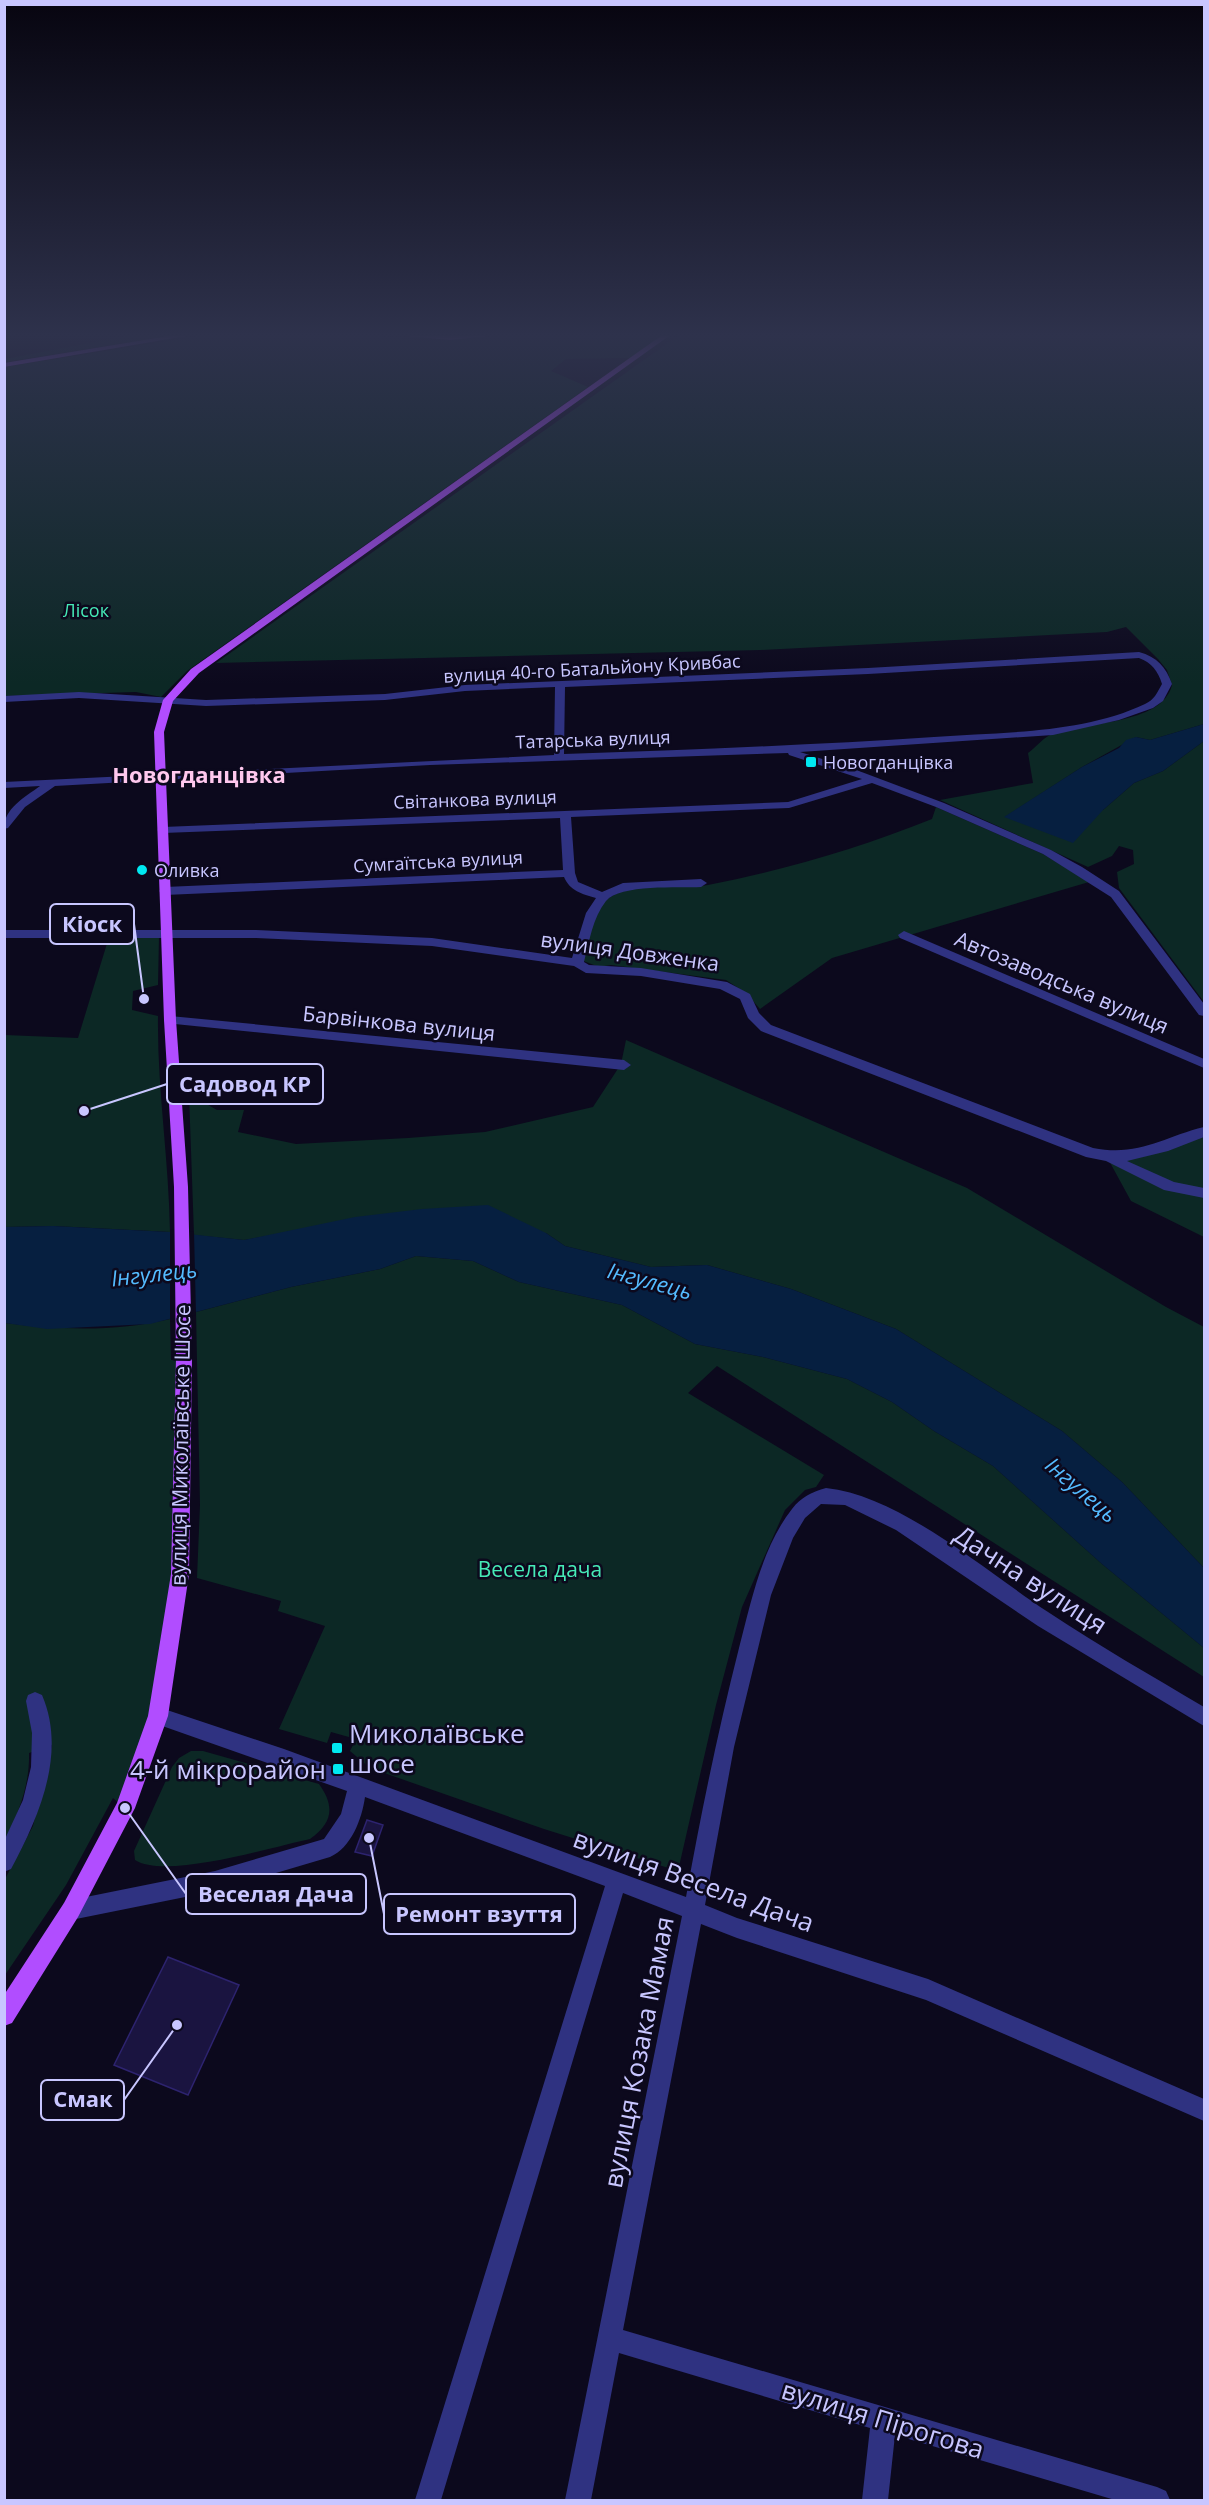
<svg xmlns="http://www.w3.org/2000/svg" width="1209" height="2505" viewBox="0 0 1209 2505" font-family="'Open Sans',sans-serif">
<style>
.green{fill:#0c2825}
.water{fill:#061f40}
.pier{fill:#0c091d}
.building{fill:#1a1440;stroke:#2d236f;stroke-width:1.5}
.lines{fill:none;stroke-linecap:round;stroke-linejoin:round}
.street{fill:#2f3281;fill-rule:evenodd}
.primary{fill:#b14dff;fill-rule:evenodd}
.poi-dot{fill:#00e8f1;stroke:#0c091d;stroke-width:2}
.labels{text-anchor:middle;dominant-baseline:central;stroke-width:5;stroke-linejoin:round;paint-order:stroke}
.far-park-label{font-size:18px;fill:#46eab7;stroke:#0c091d}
.far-street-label{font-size:18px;fill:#c8c6ff;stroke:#0c091d}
.far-poi-label{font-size:18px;fill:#c8c6ff;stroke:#0c091d;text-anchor:start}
.street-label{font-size:21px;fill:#c8c6ff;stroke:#0c091d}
.park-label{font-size:21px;fill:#46eab7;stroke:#0c091d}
.far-district-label{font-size:22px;font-weight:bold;fill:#ffc8ee;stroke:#0c091d}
.water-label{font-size:22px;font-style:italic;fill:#54bbff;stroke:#0c091d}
.near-street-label{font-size:26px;fill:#c8c6ff;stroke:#0c091d}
.near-poi-label{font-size:26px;fill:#c8c6ff;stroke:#0c091d;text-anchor:start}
.leader{fill:none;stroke:#c8c6ff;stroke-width:2}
.callout-dot{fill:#c8c6ff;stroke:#0c091d;stroke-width:2}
.callout{fill:#0c091d;stroke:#c8c6ff;stroke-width:2}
.callout-label{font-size:22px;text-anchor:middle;font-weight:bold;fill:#c8c6ff}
</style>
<rect width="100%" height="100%" fill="#0c091d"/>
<g class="green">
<polygon points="143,333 185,333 5,362 5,359"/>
<polygon points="218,333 353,333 428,341 542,333 663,333 631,358 566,359 551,371 588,387 187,671 161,697 136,692 5,696 5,367"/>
<path d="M682,333H1204V724L1150,740L1136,737L1082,767L1005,817L1103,810L1134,783L1163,771L1204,741V1002L1119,888L1117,872L1134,864L1133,850L1119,846L1112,856L1088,867L940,800L1033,783L1028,753C1035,748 1042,739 1050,735C1082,721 1162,726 1172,685L1167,670L1158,659L1126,627L1107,632L761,650L216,663Z"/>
<path d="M936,807L1043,854L1089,882L832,958L760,1009L746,993L726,980L611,965L599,967L581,960C587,942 593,908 609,898C638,879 676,891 708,885C784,870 860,848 932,819Z"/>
<path d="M109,937H159L158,985L133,991L132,1010L158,1016C157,1088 169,1160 170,1232L53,1226L5,1227V1035L78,1038Z"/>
<polygon points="626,1040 967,1188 1166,1307 1204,1327 1204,1568 1122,1482 1062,1431 896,1329 791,1289 707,1265 651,1267 565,1246 546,1233 296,1231 244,1240 194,1235 189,1094 217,1110 244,1110 238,1132 296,1144 408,1138 485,1132 593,1107 621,1064"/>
<polygon points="1204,1132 1204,1237 1131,1201 1107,1157 1149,1152"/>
<polygon points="416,1256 473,1261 519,1282 622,1305 695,1344 763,1357 847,1379 892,1402 934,1431 993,1466 1102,1564 1204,1648 1204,1677 717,1366 688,1393 824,1475 816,1487 805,1490 785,1510 742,1607 716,1705 678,1871 544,1829 370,1768 350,1751 356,1739 331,1732 327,1743 279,1729 325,1626 278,1611 281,1601 197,1578 200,1505 196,1312 291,1287 380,1269"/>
<path d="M170,1319L171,1360L184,1358L171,1644L125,1808L113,1798L66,1885L5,1975V1879L33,1826L52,1745L29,1753C30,1783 19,1813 5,1839V1323C58,1330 118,1332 170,1319Z"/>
<path d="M191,1751H203L319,1784C335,1806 333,1823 310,1839C272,1847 166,1880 135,1860L134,1851L172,1767L179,1758Z"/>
</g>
<g class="water">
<polygon points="1204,724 1204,741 1163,771 1134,783 1103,810 1073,843 1004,817 1082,767 1119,748 1126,740 1136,737 1150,740"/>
<polygon points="488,1205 546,1233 565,1246 651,1267 707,1265 791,1289 896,1329 1062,1431 1122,1482 1204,1568 1204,1648 1102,1564 993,1466 934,1431 892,1402 847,1379 763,1357 695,1344 622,1305 519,1282 473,1261 416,1256 380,1269 291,1287 150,1324 47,1329 5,1323 4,1227 53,1226 170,1232 244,1240 355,1217 422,1209"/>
</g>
<polygon class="pier" points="170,1229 194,1232 196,1315 170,1322"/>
<g class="building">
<polygon points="367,1820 383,1825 372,1856 355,1852"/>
<polygon points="168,1957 239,1985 188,2095 114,2065"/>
</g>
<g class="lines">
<g class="street">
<path d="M1139,652C1157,657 1166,667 1172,684L1163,701L1153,708L1119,720L1053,735L800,752L851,768L944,803L1051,850L1082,867L1119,891L1204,1004V1016L1199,1015L1111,897L1043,854L936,807L872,783L789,808L571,817L575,873L578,882L602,892L623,883L701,879L707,883L701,887C679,888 620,884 606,901C593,917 589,942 584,962L589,965L641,968L727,982L750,994L759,1013L771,1025L1093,1148C1139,1157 1163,1137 1204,1127V1137L1168,1151L1127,1161L1174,1182L1204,1188V1198L1164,1190L1106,1161L1086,1157L761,1031L748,1018L740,999L720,989L641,976L586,973L574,966L432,946L256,938H4V930H256L432,938L572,958L586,913L596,898C582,894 570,891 564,877L165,895L159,891L165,887L563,870L560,818L163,833L157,830L163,827L788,802L862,779L789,755L788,753L430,765L55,786L25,807L8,828L4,829C4,808 24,798 40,786L4,788V782L554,755L555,687L465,691L385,700L206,706L79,698L4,702V696L79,692L206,700L385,694L465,685L868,668ZM1139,658C1152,663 1158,671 1162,684C1157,693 1154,700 1145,704C1082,734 1001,732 934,737C811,745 688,750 564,754L565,687L868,674Z"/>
<polygon points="904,931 1204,1059 1204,1068 900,938 898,935"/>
<polygon points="170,1016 624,1060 631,1065 624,1070 165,1023 164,1020 165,1017"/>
<path d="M826,1488C901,1496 985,1571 1048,1612C1099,1646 1152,1676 1204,1707V1726L1038,1626L896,1530L845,1505L821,1504L805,1518L793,1538L771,1595L734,1747L705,1905L737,1918L928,1979L1204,2099V2121L926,2000L737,1938L701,1924L623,2330L1157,2487L1166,2491L1170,2500H1115L895,2435L888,2500H862L870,2428L619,2353L591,2500H565L682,1916L623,1893L441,2500H415L605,1886L365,1797C362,1819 351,1848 330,1857L215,1891L71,1920L64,1917L61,1910L64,1903L71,1900L215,1871L324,1839L341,1814L347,1791L151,1722L148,1716L151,1710L158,1707L284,1749L686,1897C701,1813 718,1731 739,1648C751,1602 762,1547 792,1509C801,1497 812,1492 826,1488Z"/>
<path d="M35,1692L42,1695C67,1753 39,1817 11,1869L4,1872V1841L23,1800L31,1767L32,1733L26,1701L28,1695Z"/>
</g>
<g class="primary">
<polygon points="187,333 204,333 4,367 4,363"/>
<polygon points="375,333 450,336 514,333 450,340"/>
<polygon points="665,333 673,333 199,673 173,701 164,732 176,1020 188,1187 192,1358 189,1574 168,1716 135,1808 78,1917 12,2023 4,2026 4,1995 64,1903 117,1803 148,1716 171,1574 176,1358 174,1187 164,1020 154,732 163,700 191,669"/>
</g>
</g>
<linearGradient id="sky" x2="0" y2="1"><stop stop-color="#070510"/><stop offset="0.49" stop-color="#2e324c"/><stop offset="1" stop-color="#2e324c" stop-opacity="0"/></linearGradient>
<rect width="1209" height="684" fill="url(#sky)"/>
<g class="poi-dot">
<rect x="805" y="756" width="12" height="12" rx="3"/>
<circle cx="142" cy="870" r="6"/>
<rect x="331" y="1742" width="12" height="12" rx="3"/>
<rect x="332" y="1763" width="12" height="12" rx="3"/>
</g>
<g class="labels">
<g class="far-park-label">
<text x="86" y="610">Лісок</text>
</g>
<g class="far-street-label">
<text transform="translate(592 668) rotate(-3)">вулиця 40-го Батальйону Кривбас</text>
<text transform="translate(593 739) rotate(-2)">Татарська вулиця</text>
<text transform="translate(475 799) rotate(-2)">Світанкова вулиця</text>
<text transform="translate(438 861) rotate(-3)">Сумгаїтська вулиця</text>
</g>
<g class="far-poi-label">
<text x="823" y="762">Новогданцівка</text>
<text x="154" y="870">Оливка</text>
</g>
<g class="street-label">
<text transform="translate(630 951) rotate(8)">вулиця Довженка</text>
<text transform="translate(1062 982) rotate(23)">Автозаводська вулиця</text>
<text transform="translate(399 1023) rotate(6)">Барвінкова вулиця</text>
<text transform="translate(180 1445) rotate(-89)">вулиця Миколаївське Шосе</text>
</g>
<g class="park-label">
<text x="540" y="1569">Весела дача</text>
</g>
<g class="far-district-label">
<text x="199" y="774">Новогданцівка</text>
</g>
<g class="water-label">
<text transform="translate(154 1273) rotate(-6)">Інгулець</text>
<text transform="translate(650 1280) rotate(15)">Інгулець</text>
<text transform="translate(1082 1489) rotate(41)">Інгулець</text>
</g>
<g class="near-street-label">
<text transform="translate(1031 1579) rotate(33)">Дачна вулиця</text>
<text transform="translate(694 1880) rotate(20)">вулиця Весела Дача</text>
<text transform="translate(638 2052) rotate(-79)">вулиця Козака Мамая</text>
<text transform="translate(883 2419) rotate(17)">вулиця Пірогова</text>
</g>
<g class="near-poi-label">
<text x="349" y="1733">Миколаївське<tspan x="349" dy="30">шосе</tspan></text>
<text x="326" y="1769" text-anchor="end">4-й мікрорайон</text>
</g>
</g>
<path class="leader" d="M144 999L134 924M84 1111L167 1084M125 1808L186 1894M369 1838L384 1914M177 2025L124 2100"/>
<g class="callout-dot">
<circle cx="144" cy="999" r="6"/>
<circle cx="84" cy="1111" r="6"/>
<circle cx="125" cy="1808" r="6"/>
<circle cx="369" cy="1838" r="6"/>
<circle cx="177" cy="2025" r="6"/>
</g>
<g class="callout">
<rect x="50" y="904" width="84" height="40" rx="6"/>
<rect x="167" y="1064" width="156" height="40" rx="6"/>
<rect x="186" y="1874" width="180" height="40" rx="6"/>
<rect x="384" y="1894" width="191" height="40" rx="6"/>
<rect x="41" y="2080" width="83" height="40" rx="6"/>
</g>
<g class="callout-label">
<text x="92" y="932">Кіоск</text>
<text x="245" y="1092">Садовод КР</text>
<text x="276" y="1902">Веселая Дача</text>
<text x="479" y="1922">Ремонт взуття</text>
<text x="83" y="2107">Смак</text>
</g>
<rect width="1209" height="2505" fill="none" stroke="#c8c6ff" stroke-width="12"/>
</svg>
